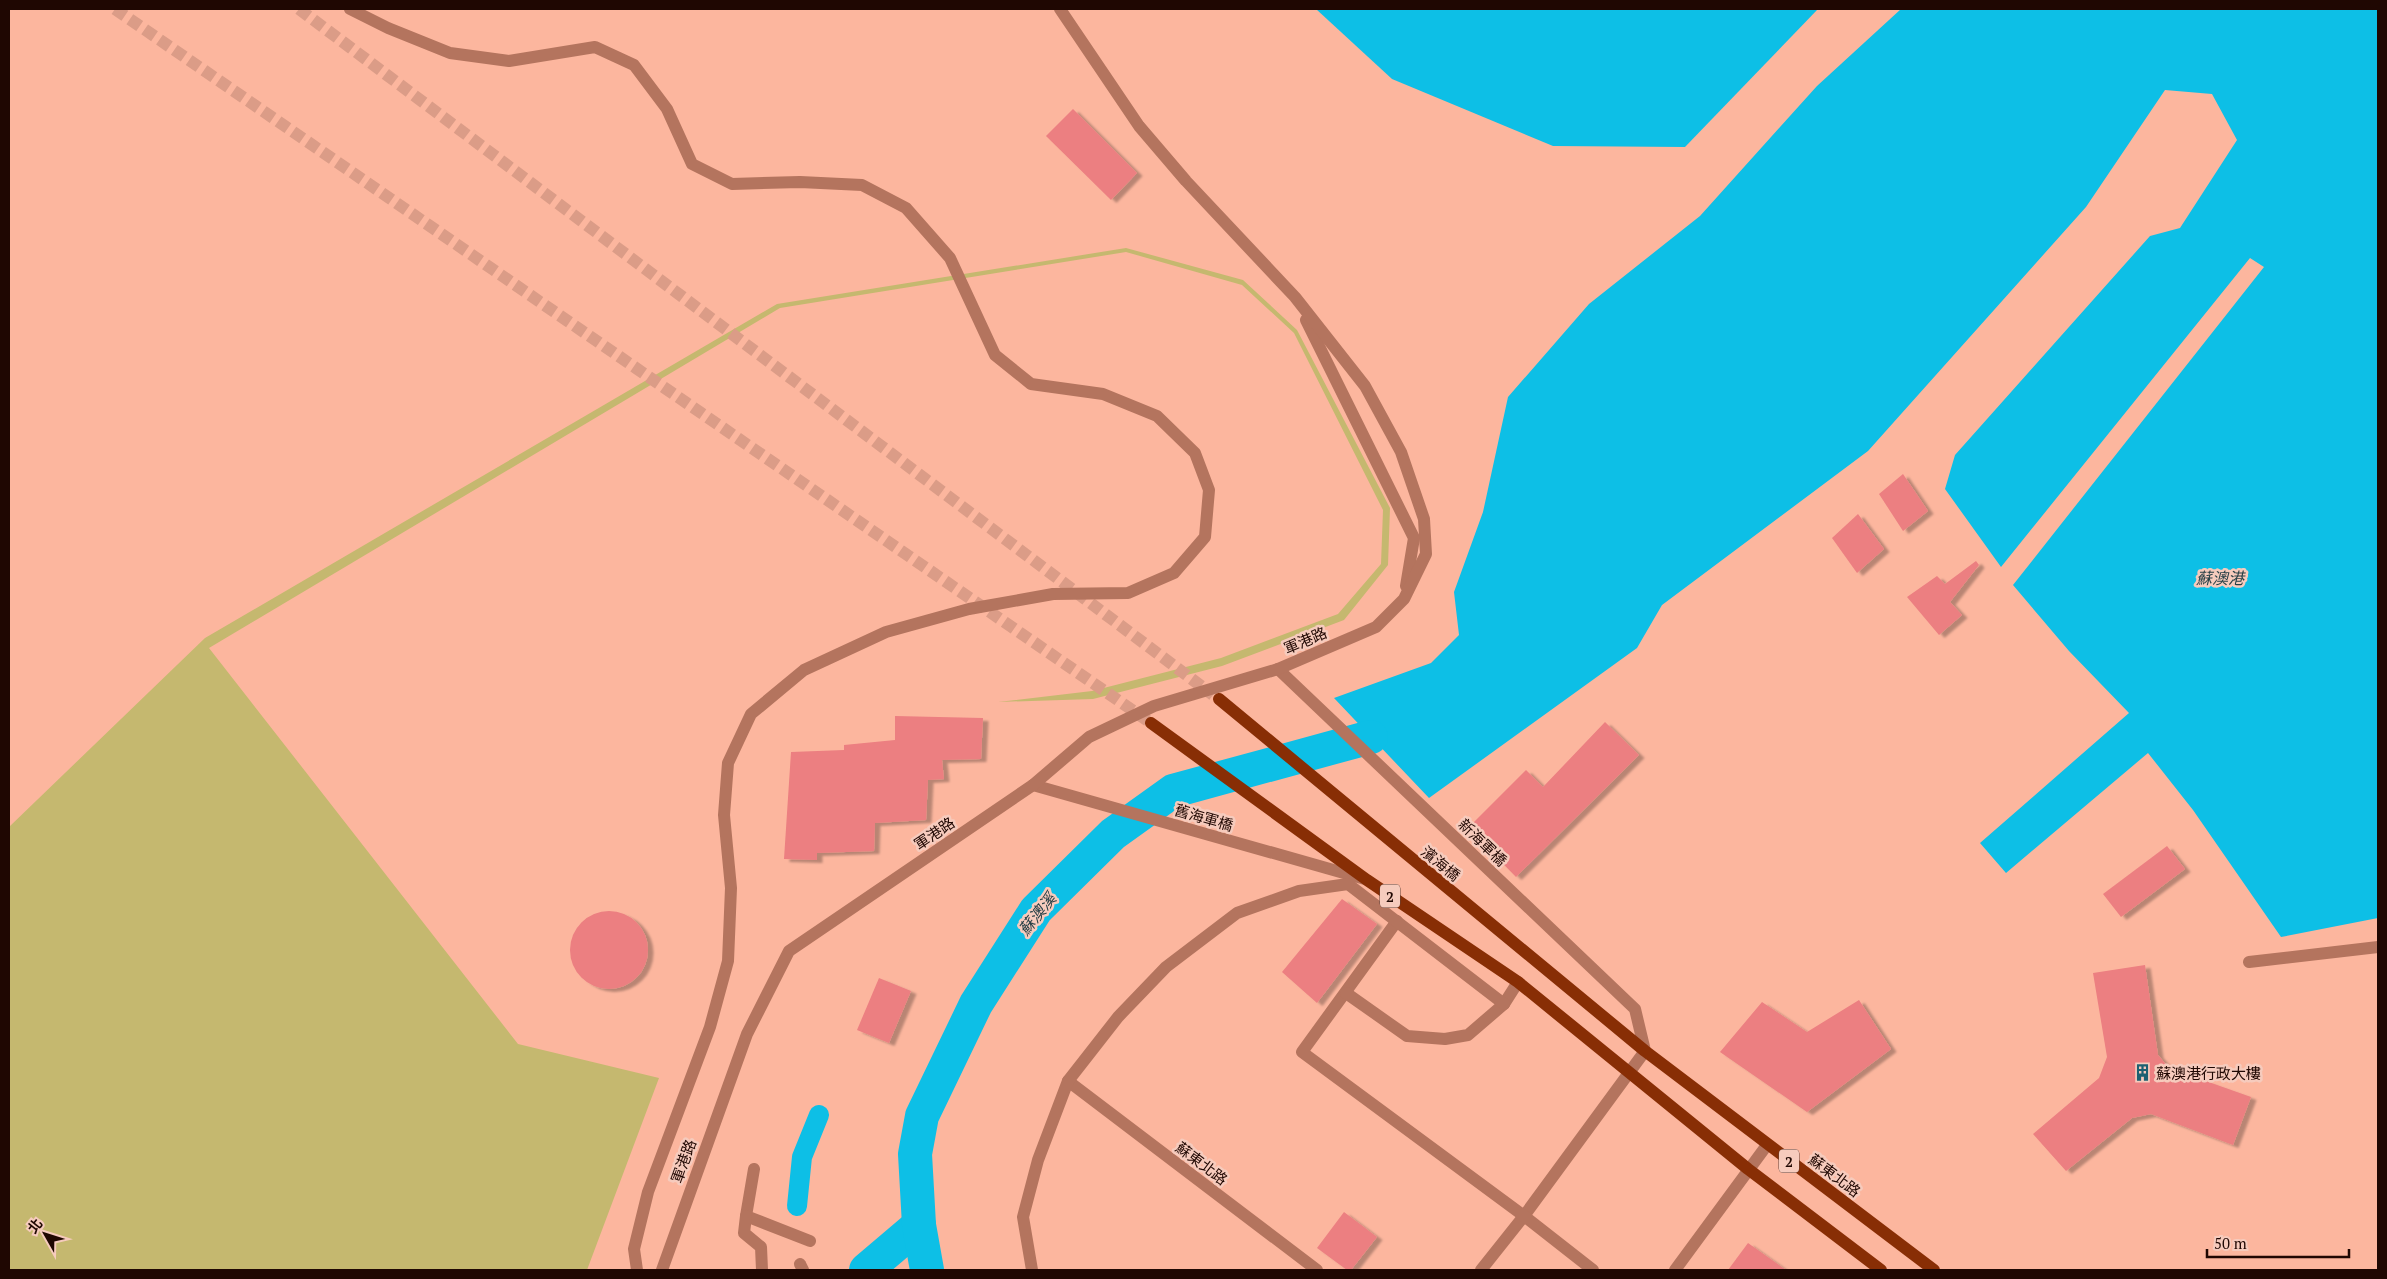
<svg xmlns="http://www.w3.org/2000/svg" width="2387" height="1279" viewBox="0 0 2387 1279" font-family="'PT Serif','Noto Sans TC',serif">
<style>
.green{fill:#c5b86f}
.water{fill:#0dbfe6}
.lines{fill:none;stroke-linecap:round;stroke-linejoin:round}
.canal{stroke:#0dbfe6;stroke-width:20}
.river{stroke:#0dbfe6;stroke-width:34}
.building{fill:#ec7f81;filter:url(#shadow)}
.major-tunnel{stroke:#db9c87;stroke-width:12;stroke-dasharray:12 6;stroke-linecap:butt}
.minor{stroke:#b4745e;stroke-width:12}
.major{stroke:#882e05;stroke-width:12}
.labels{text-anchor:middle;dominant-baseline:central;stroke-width:5;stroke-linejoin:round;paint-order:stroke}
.shield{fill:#f6cbbd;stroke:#60423a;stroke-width:1}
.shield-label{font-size:14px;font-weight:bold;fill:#1f0702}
.street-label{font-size:15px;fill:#1f0702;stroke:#f6cbbd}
.poi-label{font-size:15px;fill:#1f0702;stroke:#f6cbbd;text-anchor:start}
.water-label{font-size:16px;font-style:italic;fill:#273f46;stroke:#f6cbbd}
</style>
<defs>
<filter id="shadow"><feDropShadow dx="5.5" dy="3" stdDeviation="1" flood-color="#0004"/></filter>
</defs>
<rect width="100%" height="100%" fill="#fcb69e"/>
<polygon class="green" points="1126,248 1243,280 1297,330 1390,508 1388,565 1344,620 1222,666 1093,699 998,702 1092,691 1221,658 1338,614 1381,564 1383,510 1294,333 1242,285 1126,252 780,308 209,648 518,1044 659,1078 587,1270 9,1270 9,827 205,638 777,304"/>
<g class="water">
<polygon points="1316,9 1818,9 1685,147 1553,146 1392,79"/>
<polygon points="1901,9 2378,9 2378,918 2281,937 2193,810 2148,753 2006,873 1980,843 2129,713 2069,651 2013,585 2264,267 2250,258 2001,567 1945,489 1955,455 2150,236 2180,228 2237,140 2212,94 2165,90 2086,207 1868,451 1662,605 1637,648 1429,798 1334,698 1431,663 1459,635 1454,592 1483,512 1508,397 1589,304 1700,216 1817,86"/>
</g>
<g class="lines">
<polyline class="canal" points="797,1206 802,1157 819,1115"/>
<g class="river">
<polyline points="866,1270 919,1225"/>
<polyline points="927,1270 919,1225 915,1154 922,1116 976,1004 1036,910 1113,834 1173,791 1371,737"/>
</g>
</g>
<g class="building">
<polygon points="1073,109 1137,173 1111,200 1046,136"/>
<polygon points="1903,474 1928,511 1903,531 1879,494"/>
<polygon points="1858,514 1884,549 1857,573 1832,538"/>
<polygon points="1976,561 1979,565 1950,602 1962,615 1939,635 1907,597 1937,576 1945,584"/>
<polygon points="895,716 983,718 981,759 942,760 944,779 928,780 926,820 875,823 874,851 817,853 817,860 784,859 791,752 844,750 844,745 895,740"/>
<polygon points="1605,722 1639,755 1516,877 1468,828 1526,770 1543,787"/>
<polygon points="2167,846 2185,869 2121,917 2103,894"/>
<polygon points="1342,899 1377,924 1317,1003 1282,972"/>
<circle cx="609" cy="950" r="39"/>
<polygon points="2145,965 2158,1055 2169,1068 2251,1097 2233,1145 2151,1114 2132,1118 2066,1171 2033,1134 2099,1078 2107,1057 2093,973"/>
<polygon points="879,978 911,991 889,1043 857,1030"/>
<polygon points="1859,1000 1891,1049 1807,1112 1720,1052 1762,1002 1807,1032"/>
<polygon points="1344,1212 1377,1237 1351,1270 1347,1270 1317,1248"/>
<polygon points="1748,1243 1786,1270 1728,1270"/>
</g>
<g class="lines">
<g class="major-tunnel">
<polyline points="115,9 1151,723"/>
<polyline points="299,9 1213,695"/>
</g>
<g class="minor">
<polyline points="350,9 388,28 450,53 509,61 595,47 634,65 667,109 692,164 732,184 800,182 862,185 906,208 950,258 995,355 1031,384 1103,394 1157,416 1195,453 1209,490 1205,537 1174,573 1128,593 1053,594 969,609 886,632 804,670 751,714 728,763 724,815 731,888 728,961 710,1027 648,1192 634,1249 637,1270"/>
<polyline points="1306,320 1414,538 1406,586"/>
<polyline points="1278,669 1635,1009 1645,1051 1524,1216 1481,1270"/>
<polyline points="1033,785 1365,879"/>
<polyline points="1397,921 1302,1052 1524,1216 1593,1270"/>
<polyline points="2249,962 2378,947"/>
<polyline points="1346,993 1407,1036 1445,1039 1468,1035 1504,1004 1518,982"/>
<polyline points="1068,1081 1317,1270"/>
<polyline points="754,1169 746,1216 810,1241"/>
<polyline points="746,1216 744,1233 761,1247 762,1270"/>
<polyline points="800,1264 803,1270"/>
<polyline points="662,1270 747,1034 789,951 1033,785 1089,737 1154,706 1278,669 1376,627 1404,599 1426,554 1424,519 1401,452 1365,386 1295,297 1186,181 1139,126 1060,9"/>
<polyline points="1032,1270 1023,1217 1038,1160 1068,1081 1118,1017 1166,967 1237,913 1299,891 1348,884 1504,1004"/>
<polyline points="1675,1270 1767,1145"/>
</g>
<g class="major">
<polyline points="1219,699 1645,1051 1934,1270"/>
<polyline points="1151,723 1367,880 1518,982 1748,1169 1881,1270"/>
</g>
</g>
<defs>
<symbol id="building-bare" viewBox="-9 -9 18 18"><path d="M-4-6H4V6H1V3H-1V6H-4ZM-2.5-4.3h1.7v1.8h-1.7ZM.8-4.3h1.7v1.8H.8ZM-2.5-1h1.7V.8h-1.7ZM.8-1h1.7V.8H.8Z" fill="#1b6072" stroke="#f6cbbd" stroke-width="2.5" paint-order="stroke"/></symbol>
</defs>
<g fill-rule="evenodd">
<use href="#building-bare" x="2130" y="1060" width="25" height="25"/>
</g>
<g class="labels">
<g class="shield">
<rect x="1380" y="884.5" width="20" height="23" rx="4"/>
<rect x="1779" y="1149.5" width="20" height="23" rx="4"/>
</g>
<g class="shield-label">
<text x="1390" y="896">2</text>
<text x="1789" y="1161">2</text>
</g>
<g class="street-label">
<text transform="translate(1305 640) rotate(-23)">軍港路</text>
<text transform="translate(1204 817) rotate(16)">舊海軍橋</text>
<text transform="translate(934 833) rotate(-34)">軍港路</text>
<text transform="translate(1483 842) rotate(44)">新海軍橋</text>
<text transform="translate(1441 863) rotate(39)">濱海橋</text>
<text transform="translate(683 1161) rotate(-70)">軍港路</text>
<text transform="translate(1202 1163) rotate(37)">蘇東北路</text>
<text transform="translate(1835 1175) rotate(37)">蘇東北路</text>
</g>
<g class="poi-label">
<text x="2156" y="1073">蘇澳港行政大樓</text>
</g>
<g class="water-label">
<text x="2220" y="578">蘇澳港</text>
<text transform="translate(1037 914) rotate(-51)">蘇澳溪</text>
</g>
</g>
<rect width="2387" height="1279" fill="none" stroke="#1f0702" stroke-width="20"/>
<g transform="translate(45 1234) rotate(309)" stroke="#f6cbbd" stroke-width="4" paint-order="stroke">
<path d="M0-4L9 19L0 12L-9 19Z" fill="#1f0702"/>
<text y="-8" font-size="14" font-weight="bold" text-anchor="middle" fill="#1f0702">北</text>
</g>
<path d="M2207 1249v8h142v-8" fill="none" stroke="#1f0702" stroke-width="2.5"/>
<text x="2214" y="1249" font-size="15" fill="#1f0702" stroke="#f6cbbd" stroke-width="4" paint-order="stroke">50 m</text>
</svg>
